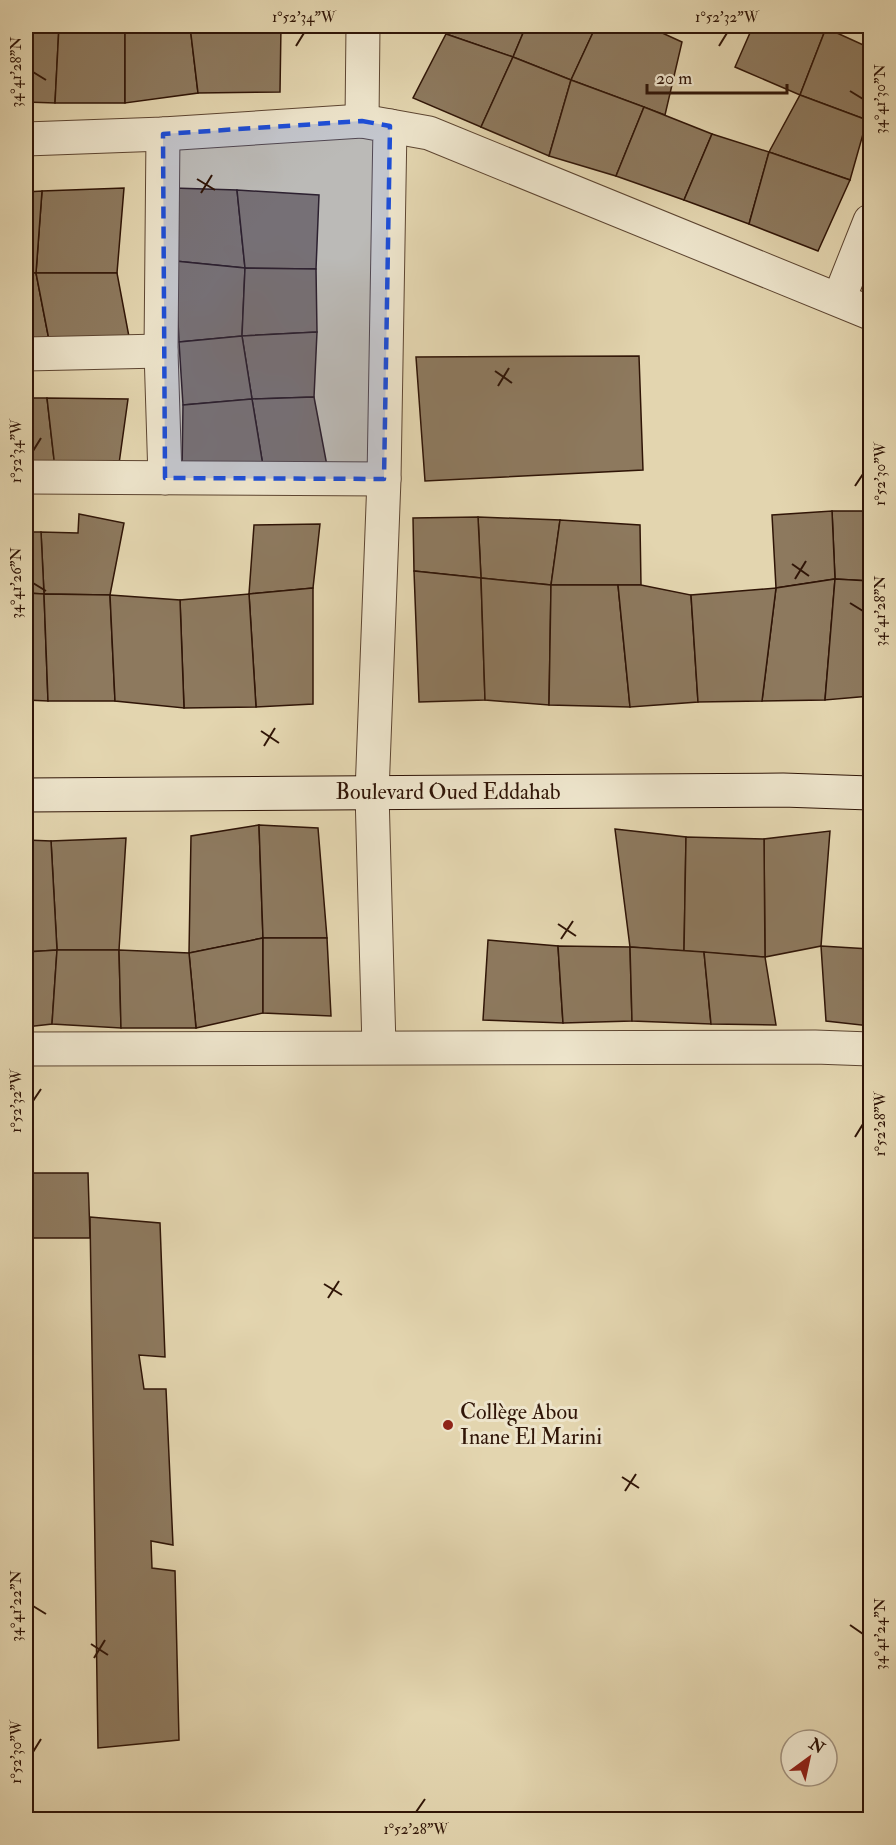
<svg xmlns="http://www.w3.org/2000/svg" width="896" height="1845" viewBox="0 0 896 1845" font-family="'IM FELL Double Pica',serif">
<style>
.building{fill:#8d795e;stroke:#301507;stroke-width:1.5}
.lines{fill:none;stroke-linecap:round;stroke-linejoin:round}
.street-casing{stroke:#5d4531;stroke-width:35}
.secondary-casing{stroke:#301507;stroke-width:35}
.street{stroke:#ede4cb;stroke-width:33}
.secondary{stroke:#ede4cb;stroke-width:33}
.marked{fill:#1d4ed8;fill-opacity:0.2;stroke:#1d4ed8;stroke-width:4.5;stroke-dasharray:12 8;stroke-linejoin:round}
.ticks{fill:none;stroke:#301507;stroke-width:2}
.poi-dot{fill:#8f2418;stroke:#ede4cb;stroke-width:2}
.labels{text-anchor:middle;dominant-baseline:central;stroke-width:6;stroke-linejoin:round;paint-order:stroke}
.street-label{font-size:22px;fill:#301507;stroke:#ede4cb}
.poi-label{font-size:22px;fill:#301507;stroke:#ede4cb;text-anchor:start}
.neatline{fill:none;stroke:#301507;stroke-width:2}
.ticks-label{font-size:15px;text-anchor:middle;fill:#301507}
</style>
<rect width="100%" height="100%" fill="#e3d5af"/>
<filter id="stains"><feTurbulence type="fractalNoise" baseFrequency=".00333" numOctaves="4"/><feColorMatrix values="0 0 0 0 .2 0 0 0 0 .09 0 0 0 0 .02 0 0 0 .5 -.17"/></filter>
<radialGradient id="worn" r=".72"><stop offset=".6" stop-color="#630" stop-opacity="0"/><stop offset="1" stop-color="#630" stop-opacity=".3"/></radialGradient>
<g class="building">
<polygon points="26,26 59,26 55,103 26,102"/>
<polygon points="59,26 125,26 125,103 55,103"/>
<polygon points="125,26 190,26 198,93 125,103"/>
<polygon points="190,26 281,26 280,92 198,93"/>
<polygon points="449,26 526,26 513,57 446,34"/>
<polygon points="526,26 596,26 571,80 513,57"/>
<polygon points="596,26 647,26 682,42 665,115 571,80"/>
<polygon points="753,26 818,26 826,28 800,95 735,67"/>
<polygon points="826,28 870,48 870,113 867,120 800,95"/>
<polygon points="446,34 513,57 481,127 413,98"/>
<polygon points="513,57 571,80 549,156 481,127"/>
<polygon points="571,80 644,107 616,176 549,156"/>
<polygon points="800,95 867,120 850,180 769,152"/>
<polygon points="644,107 712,134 684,200 616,176"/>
<polygon points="712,134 769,152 749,224 684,200"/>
<polygon points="769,152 850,180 818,251 749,224"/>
<polygon points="124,188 117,273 36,273 42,191"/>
<polygon points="173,188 237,190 245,268 175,261"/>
<polygon points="237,190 319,195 316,269 245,268"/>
<polygon points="42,191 36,273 26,273 26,192"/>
<polygon points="175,261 245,268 242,336 179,342"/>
<polygon points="245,268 316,269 317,332 242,336"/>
<polygon points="26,273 36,273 49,340 26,340"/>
<polygon points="36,273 117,273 130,342 49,340"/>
<polygon points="317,332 314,397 252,399 242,336"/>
<polygon points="242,336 252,399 183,405 179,342"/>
<polygon points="639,356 643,470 425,481 416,357"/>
<polygon points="314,397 328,471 264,472 252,399"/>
<polygon points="26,398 47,398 55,468 26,466"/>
<polygon points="47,398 128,399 118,471 55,468"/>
<polygon points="252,399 264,472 182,472 183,405"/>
<polygon points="832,511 870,511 870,581 835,579"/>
<polygon points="832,511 835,579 776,588 772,515"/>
<polygon points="79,514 124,523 110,595 44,594 41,532 78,533"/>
<polygon points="478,517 560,520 551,585 481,578"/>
<polygon points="478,517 481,578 414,571 413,518"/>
<polygon points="560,520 640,525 641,585 551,585"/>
<polygon points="320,524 313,588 249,594 254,525"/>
<polygon points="26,532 41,532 44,594 26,593"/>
<polygon points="414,571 481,578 485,700 419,702"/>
<polygon points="481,578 551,585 549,705 485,700"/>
<polygon points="835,579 825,700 762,701 776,588"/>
<polygon points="835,579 870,581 870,696 825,700"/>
<polygon points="551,585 618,585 630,707 549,705"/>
<polygon points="618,585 641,585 691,595 698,702 630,707"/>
<polygon points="313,588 313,704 256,707 249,594"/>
<polygon points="776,588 762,701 698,702 691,595"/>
<polygon points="26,593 44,594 48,701 26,700"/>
<polygon points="44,594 110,595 115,701 48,701"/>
<polygon points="249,594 256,707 184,708 180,600"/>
<polygon points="110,595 180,600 184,708 115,701"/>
<polygon points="259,825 263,938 189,953 191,836"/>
<polygon points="259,825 318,828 327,938 263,938"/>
<polygon points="615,829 686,837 684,951 630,947"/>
<polygon points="830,831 821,946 765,957 764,839"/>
<polygon points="686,837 764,839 765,957 684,951"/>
<polygon points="126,838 119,950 57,950 51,841"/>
<polygon points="26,840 51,841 57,950 26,952"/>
<polygon points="263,938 263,1013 196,1028 189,953"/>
<polygon points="263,938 327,938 331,1016 263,1013"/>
<polygon points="488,940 558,946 563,1023 483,1020"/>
<polygon points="558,946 630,947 632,1021 563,1023"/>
<polygon points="821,946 870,949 870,1026 826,1021"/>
<polygon points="630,947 704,952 711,1024 632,1021"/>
<polygon points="57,950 52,1024 26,1027 26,952"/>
<polygon points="57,950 119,950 121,1028 52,1024"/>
<polygon points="119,950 189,953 196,1028 121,1028"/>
<polygon points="704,952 765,957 776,1025 711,1024"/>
<polygon points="26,1173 88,1173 90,1238 26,1238"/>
<polygon points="90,1217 160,1223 165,1357 139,1355 144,1389 166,1389 173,1545 151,1541 152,1568 175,1571 179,1740 98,1748"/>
</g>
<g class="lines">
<defs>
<g id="street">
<polyline points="362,121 363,26"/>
<polyline points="390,126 429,133 870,313"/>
<polyline points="163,134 161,351 165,478"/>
<polyline points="26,139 163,134 362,121 390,126 384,479 372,793 379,1047"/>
<polyline points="839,299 870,221"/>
<polyline points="26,354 161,351"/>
<polyline points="26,477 384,479"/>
<polyline points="26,1049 815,1047 870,1049"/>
</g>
<polyline id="secondary" points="26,795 783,790 870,793"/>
</defs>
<use href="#street" class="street-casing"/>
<use href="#secondary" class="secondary-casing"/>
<use href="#street" class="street"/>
<use href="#secondary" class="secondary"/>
</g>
<path class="marked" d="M362,121L390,126L384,479L165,478L163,134Z"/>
<path class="ticks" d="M296,46L304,33M719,46L727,33M33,72L46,80M850,91L863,99M197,179L215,190M201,193L212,175M495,371L512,383M498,386L509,368M33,451L41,438M855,486L863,474M792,564L809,576M795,579L806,561M33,583L46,591M850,603L863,611M261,731L279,743M264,746L275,728M558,924L576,936M561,939L573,921M33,1101L41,1089M855,1137L863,1124M324,1284L342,1295M328,1298L339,1281M622,1477L639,1488M625,1491L636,1474M33,1606L46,1614M850,1625L863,1634M91,1644L108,1655M94,1658L105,1640M33,1752L41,1739M416,1812L425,1799"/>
<circle class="poi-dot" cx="448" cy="1425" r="6"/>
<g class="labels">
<g class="street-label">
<text x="448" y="792">Boulevard Oued Eddahab</text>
</g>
<g class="poi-label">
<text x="460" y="1412">Collège Abou<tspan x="460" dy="25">Inane El Marini</tspan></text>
</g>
</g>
<rect width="896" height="1845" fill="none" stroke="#e3d5af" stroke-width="66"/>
<g transform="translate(809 1758) rotate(33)"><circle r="28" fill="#ede4cb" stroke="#a1917d" stroke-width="1.5"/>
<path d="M0-4.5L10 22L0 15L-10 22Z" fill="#8f2418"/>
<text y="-9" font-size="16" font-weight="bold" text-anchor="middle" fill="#301507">N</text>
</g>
<path d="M647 84v9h140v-9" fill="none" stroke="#301507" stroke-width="3"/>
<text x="656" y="84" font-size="18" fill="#301507" stroke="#ede4cb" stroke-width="4.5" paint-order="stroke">20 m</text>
<rect x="33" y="33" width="830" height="1779" class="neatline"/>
<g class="ticks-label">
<text x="304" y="22">1°52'34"W</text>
<text x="727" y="22">1°52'32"W</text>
<text transform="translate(16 72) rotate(-90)" y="5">34°41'28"N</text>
<text transform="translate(880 99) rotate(-90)" y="5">34°41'30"N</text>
<text transform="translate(16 451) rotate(-90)" y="5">1°52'34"W</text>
<text transform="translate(880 474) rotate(-90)" y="5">1°52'30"W</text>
<text transform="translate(16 583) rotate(-90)" y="5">34°41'26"N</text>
<text transform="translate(880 611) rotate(-90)" y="5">34°41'28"N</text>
<text transform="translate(16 1101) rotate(-90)" y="5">1°52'32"W</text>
<text transform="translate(880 1124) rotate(-90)" y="5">1°52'28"W</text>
<text transform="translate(16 1606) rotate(-90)" y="5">34°41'22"N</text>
<text transform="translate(880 1634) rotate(-90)" y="5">34°41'24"N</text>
<text transform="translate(16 1752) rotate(-90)" y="5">1°52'30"W</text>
<text x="416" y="1834">1°52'28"W</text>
</g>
<rect width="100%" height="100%" filter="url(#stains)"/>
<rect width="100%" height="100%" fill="url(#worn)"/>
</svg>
